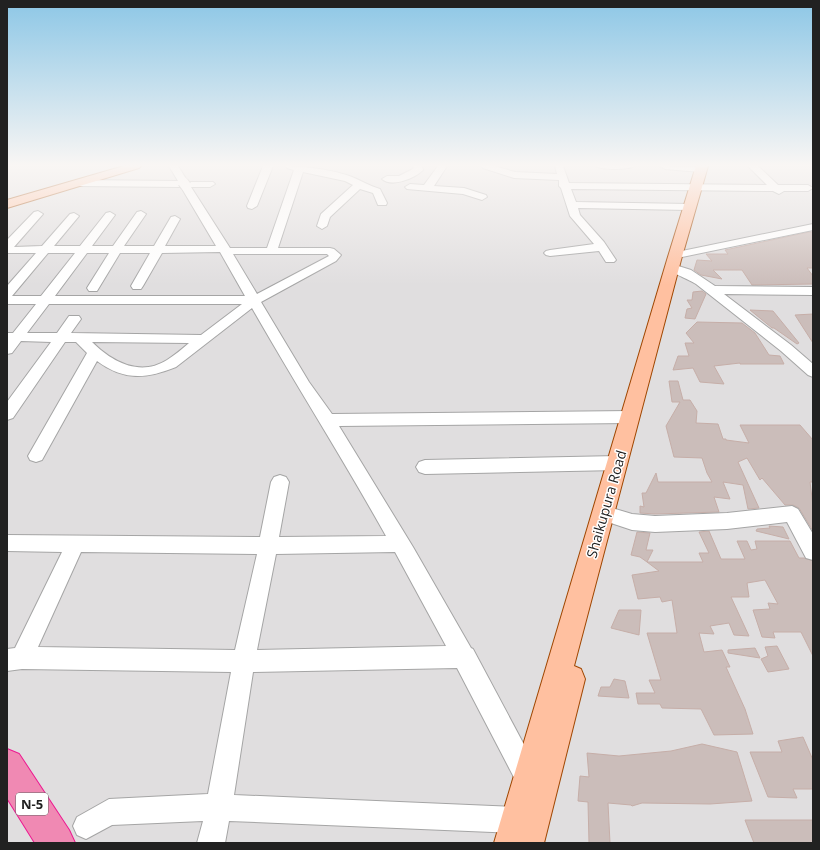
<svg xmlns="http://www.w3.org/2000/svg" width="820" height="850" viewBox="0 0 820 850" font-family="'Open Sans',sans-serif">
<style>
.residential{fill:#e0dedf}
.building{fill:#cbbdba;stroke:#c6aea8}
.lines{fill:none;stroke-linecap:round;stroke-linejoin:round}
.minor-casing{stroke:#a5a5a5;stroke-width:2}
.major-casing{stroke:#9f4600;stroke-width:2}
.highway-casing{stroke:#ed1891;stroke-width:2}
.minor{fill:#fff;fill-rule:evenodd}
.major{fill:#ffc0a0;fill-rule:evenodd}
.highway{fill:#f089b3;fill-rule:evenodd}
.minor-bridge-casing{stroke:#a5a5a5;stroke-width:12;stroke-linecap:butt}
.minor-bridge{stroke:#fff;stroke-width:10}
.labels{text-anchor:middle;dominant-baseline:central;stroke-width:3;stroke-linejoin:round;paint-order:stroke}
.shield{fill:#fff;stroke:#646464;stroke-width:1}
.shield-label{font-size:13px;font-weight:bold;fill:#212121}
.street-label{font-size:14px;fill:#212121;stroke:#fff}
</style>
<rect width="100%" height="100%" fill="#f2ece7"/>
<rect class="residential" x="7" y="166" width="806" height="677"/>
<g class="building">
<polygon points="809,232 813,232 813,268 807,268 813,276 813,284 752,285 742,270 713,270 722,279 701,275 694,270 697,260 712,261 706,254 728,254 725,250"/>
<polygon points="702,291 706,294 695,319 685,318 687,309 692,308 687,300 692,300 693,292"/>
<polygon points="750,310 773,311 799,343 797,344 774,328 772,328"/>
<polygon points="813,314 813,343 795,315"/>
<polygon points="697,322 742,323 755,333 769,355 780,356 784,364 740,364 740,363 714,366 724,384 700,382 693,368 673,370 678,356 689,356 685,343 694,343 686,333"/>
<polygon points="669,381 678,381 683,400 690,400 697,411 696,423 718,424 723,439 726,439 726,440 749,443 740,425 800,425 813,440 813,482 810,482 813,506 813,531 799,508 793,505 785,505 762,478 760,480 747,458 738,462 759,508 748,509 743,485 723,482 730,499 714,497 719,512 655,514 640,513 640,506 644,507 642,493 646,493 656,473 658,482 712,482 707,473 702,458 674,457 666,426 680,402 672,402"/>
<polygon points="769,526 783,527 789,539 756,531 757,529 770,528"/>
<polygon points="709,531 721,559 745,559 737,541 747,541 751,550 757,549 755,541 790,541 799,558 804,558 813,561 813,656 801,632 773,632 775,638 762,637 753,610 770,609 768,603 778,604 765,580 747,583 749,597 731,597 749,636 734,635 729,623 710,626 714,634 699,633 704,652 722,650 730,667 726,667 745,709 753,734 714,735 701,709 662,708 660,704 638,704 636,693 655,693 649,680 661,680 647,633 677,633 672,600 662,602 660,597 638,599 632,575 659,571 647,562 703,562 699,553 709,553 699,532"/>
<polygon points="637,532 650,533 646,550 653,550 647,562 640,557 631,555"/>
<polygon points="619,610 641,610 639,635 611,628"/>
<polygon points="777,646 789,669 768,672 761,659 768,656 765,647"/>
<polygon points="755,648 760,658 728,653 728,650"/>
<polygon points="614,679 625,681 629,698 598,696 601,687 610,687"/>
<polygon points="803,737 813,760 813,789 793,789 797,798 768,797 750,752 782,752 778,741"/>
<polygon points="702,744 737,752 752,801 710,804 642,803 632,806 631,805 608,803 610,843 589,843 588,802 578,801 580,776 589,777 587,753 619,756 671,751"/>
<polygon points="745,820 813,820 813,843 754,843"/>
</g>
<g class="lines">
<defs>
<g id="minor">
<path d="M169,166H178L188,182H213L215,184L210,187H191L230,248H267L294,170L287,168L286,166C303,166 335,170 352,177C362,181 370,186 380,189L387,203L386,205H378L373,193L360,189L330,217L327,226L322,229L317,226L321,214L353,185L345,181L303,172L278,248H330L334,249L341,255L336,261L261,302L309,382L332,414L631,411L637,413L639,417L637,421L631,423L339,426L413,547L471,648L473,649L537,769L541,778L537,787L528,791L519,787L457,668L253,672L234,795L518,807L527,811L531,820L527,829L518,833L229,821L225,843H197L203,821L112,825L86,839L77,835L73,826L77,817L109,799L208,794L231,672L22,669L7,671V649L15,648L62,552L7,551V535L260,537L271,482L274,477L280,475L286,477L289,482L279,537L386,536C343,459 296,385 252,308L176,367C146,379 124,381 97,361L42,460L36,462L30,460L28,456L87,353L76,342H65L13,418L7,420V402L51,342L21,341L12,353L7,354V333H13L36,304H7V286L36,253H7V240L34,212L38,211L43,214L14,247L42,246L70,214L74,213L79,216L54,246H80L106,213L110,212L115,215L92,246H113L137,212L141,211L146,214L124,246H154L171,217L175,216L180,219L165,246H216L181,187L77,186L72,183L77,180L178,181ZM220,252L245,296H55L87,253H109L87,288L89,291H97L120,253H150L131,286L133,289H141L143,286L162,253ZM48,253H75L41,296H12ZM233,254H327L329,256L257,294ZM49,304H242L201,335L71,333L81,319L79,316H69L57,333H27ZM92,342L189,343C182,349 175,355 167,360C140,377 112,362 92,342ZM81,552L257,554L235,650L38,647ZM395,552L446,646L257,650L276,554Z"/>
<polygon points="263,166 273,166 257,206 252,209 248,208 247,206"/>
<path d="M414,166H422L423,170C415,178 392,188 382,179L387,176H399L413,169Z"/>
<polygon points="438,166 447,166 434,186 464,188 486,195 487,197 482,200 463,194 407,189 405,187 410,184 424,185"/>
<polygon points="481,166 494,166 515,172 557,174 555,166 563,166 569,183 767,185 748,166 758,166 778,185 808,185 813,188 808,191 784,191 779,194 773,191 571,189 576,202 689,204 694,207 689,210 578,208 580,215 604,242 616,260 614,262 606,262 599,251 550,256 546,255 544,253 546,251 550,250 594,244 570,216 561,188 559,186 559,180 514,178 483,168"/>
<path d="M596,166H634C629,170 601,170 596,166Z"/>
<polygon points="660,166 704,167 706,169 701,172 665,169"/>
<polygon points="813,224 813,230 682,257 678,256 676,254 678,252 682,251"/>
<path d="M672,264L691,270L715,286L813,287V295L724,294L791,345L813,364V377L808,375L781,351L696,284C690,280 668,271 666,268L668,265Z"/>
<polygon points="618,456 624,458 627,463 624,468 618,470 425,474 419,472 416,467 419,462 425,460"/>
<polygon points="792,506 798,509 813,534 813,560 806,558 787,522 727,529 655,532 632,530 605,521 603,516 605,511 612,508 632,514 655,516 727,513"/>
</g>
<g id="major">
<polygon points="124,166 141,166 139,168 7,208 7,200"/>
<polygon points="696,166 708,166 681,260 574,666 581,669 585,679 544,843 494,843 667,260"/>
</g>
<polygon id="highway" points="7,749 19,754 69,830 75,843 35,843 7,798"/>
</defs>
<use href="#minor" class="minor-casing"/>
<use href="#major" class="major-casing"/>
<use href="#highway" class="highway-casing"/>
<use href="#minor" class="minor"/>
<use href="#major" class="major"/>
<use href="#highway" class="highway"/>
<defs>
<polyline id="minor-bridge" points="183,182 186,186"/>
</defs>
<use href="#minor-bridge" class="minor-bridge-casing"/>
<use href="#minor-bridge" class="minor-bridge"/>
</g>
<linearGradient id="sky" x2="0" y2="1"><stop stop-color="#8dc7e6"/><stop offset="0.58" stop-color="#f9f6f4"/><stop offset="1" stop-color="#f9f6f4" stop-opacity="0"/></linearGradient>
<rect width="820" height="285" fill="url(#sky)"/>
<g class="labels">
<rect class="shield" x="16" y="793" width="32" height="22" rx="3"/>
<g class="shield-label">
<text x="32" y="804">N-5</text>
</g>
<g class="street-label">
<text transform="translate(606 504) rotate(-74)">Shaikupura Road</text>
</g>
</g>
<rect width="820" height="850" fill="none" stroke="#212121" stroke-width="16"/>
</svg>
